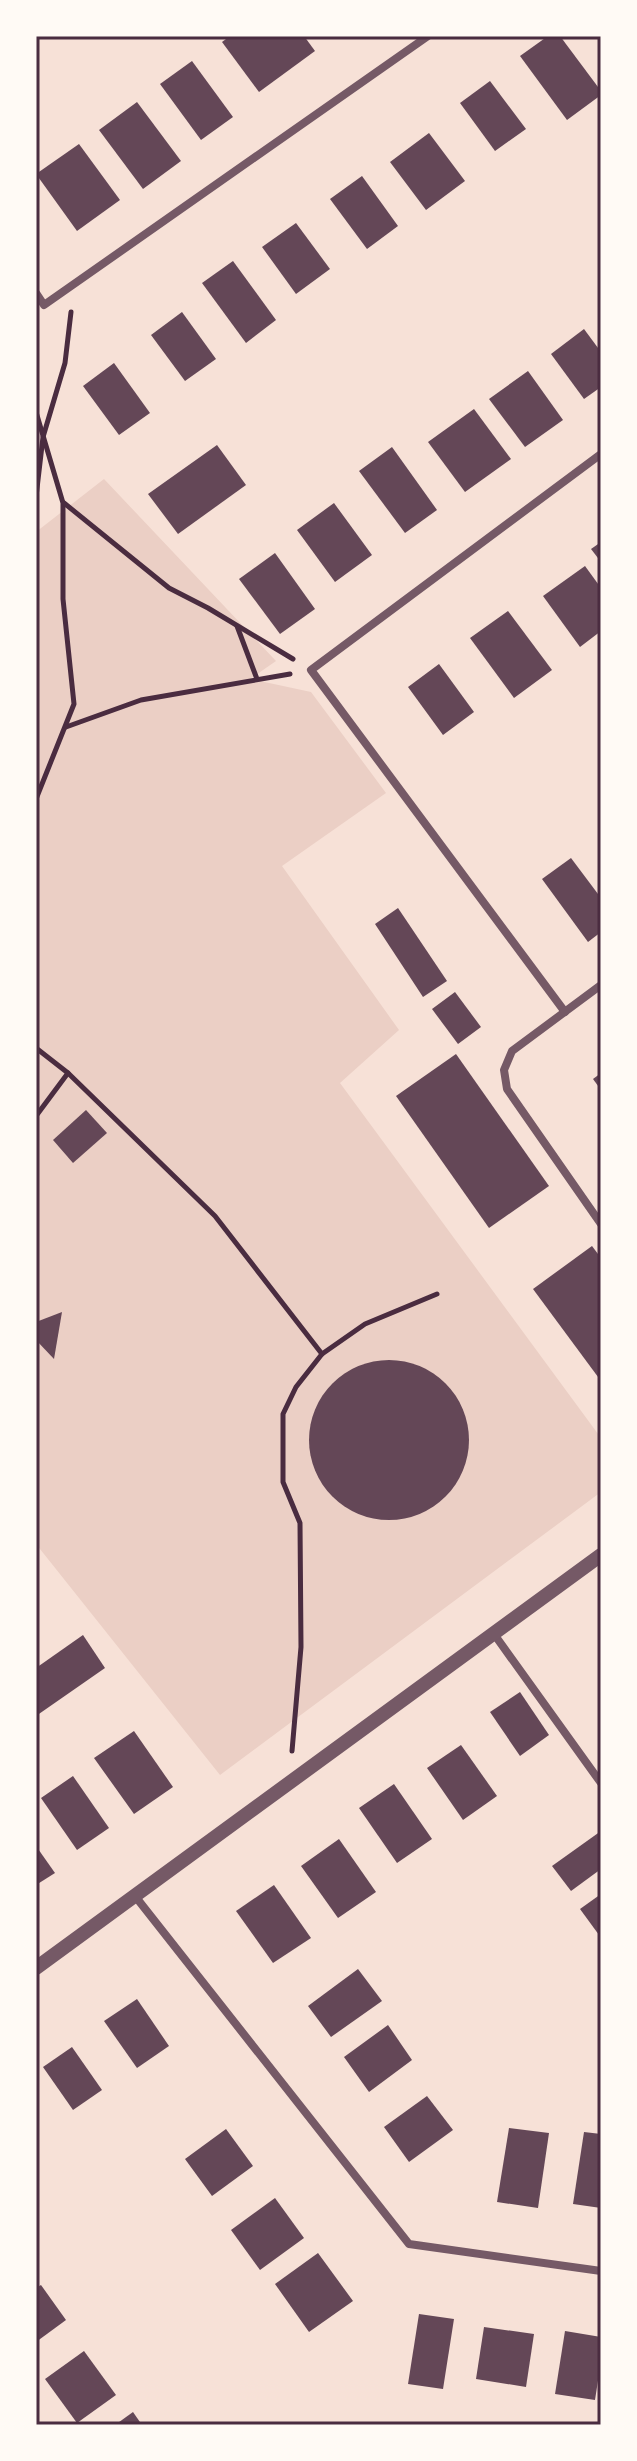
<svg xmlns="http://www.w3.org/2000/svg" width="637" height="2461" viewBox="0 0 637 2461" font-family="'PT Serif',serif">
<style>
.green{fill:#ebcfc5}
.building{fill:#644757}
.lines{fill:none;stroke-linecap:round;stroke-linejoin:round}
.path{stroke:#4a2c40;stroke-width:5}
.minor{stroke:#755966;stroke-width:8}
.tertiary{stroke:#755966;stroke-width:14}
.neatline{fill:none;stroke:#4a2c40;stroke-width:3}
</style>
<rect width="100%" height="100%" fill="#f7e1d7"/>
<polygon class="green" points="104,479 276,661 250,679 311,692 386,793 282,866 399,1030 340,1083 601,1438 601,1492 220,1775 36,1544 36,532"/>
<g class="building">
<polygon points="230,36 304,36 315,51 259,92 222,42"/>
<polygon points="548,36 560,36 601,91 601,95 567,120 520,56"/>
<polygon points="192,61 233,117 201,140 160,84"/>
<polygon points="490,81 526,129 495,151 460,103"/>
<polygon points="137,102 181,161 143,189 99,130"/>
<polygon points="429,133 465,181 426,210 390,162"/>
<polygon points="79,144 120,200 77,231 36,174"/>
<polygon points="362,176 398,226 367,249 330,199"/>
<polygon points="296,223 330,269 296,294 262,247"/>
<polygon points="233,261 276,320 246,343 202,283"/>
<polygon points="182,312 216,359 185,381 151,335"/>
<polygon points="584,329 601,352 601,387 584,399 551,354"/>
<polygon points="114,363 150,413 119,435 83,386"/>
<polygon points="528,371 563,420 525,447 489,399"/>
<polygon points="474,409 511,459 465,492 428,442"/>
<polygon points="217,445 246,485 178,534 148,494"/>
<polygon points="392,447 437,510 405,533 359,471"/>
<polygon points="334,503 372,555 335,582 297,530"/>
<polygon points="601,542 601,562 591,549"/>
<polygon points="275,553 315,609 280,634 239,579"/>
<polygon points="585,566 601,588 601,631 580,647 543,596"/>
<polygon points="508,611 552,670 514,698 470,638"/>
<polygon points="439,664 474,712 443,735 408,687"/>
<polygon points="571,858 601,898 601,932 588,942 542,879"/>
<polygon points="398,908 447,981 423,997 375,924"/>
<polygon points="455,992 481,1027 458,1044 432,1009"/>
<polygon points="456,1054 549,1186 489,1228 396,1096"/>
<polygon points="601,1073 601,1090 593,1079"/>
<polygon points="86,1110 107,1133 73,1163 53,1140"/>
<polygon points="592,1246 601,1258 601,1381 533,1289"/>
<polygon points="62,1312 54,1359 36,1340 36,1322"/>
<circle cx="389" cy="1440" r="80"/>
<polygon points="83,1635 105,1668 36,1716 36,1668"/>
<polygon points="520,1692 549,1735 520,1756 490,1712"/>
<polygon points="134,1731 173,1787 134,1814 94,1758"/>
<polygon points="461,1745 497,1796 463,1820 427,1768"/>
<polygon points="73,1776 109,1828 77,1850 41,1798"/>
<polygon points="394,1784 432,1839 397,1863 359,1808"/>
<polygon points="601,1831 601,1869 571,1891 552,1866"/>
<polygon points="339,1839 376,1892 338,1918 301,1866"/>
<polygon points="36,1846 55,1873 36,1885"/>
<polygon points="274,1885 311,1938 273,1963 236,1911"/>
<polygon points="601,1894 601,1933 599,1935 580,1909"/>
<polygon points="358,1969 382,2001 331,2037 308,2006"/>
<polygon points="137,1999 169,2046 137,2068 104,2021"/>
<polygon points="388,2025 412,2060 369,2092 344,2057"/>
<polygon points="72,2047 102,2090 73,2110 43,2067"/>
<polygon points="427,2096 453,2130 409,2162 384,2127"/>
<polygon points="509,2128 549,2133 538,2208 497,2202"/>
<polygon points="226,2129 253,2166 212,2196 185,2159"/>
<polygon points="584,2132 601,2134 601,2208 573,2204"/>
<polygon points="275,2198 304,2238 260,2270 231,2230"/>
<polygon points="318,2253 353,2301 309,2332 275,2284"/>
<polygon points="41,2285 66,2320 36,2342 36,2288"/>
<polygon points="419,2314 454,2319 443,2389 408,2384"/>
<polygon points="484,2327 534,2334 526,2387 476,2379"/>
<polygon points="565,2331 601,2337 601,2361 595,2400 555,2394"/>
<polygon points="84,2351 116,2395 77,2423 45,2379"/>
<polygon points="133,2412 142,2425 115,2425"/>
</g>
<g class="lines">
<g class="path">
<polyline points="36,412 63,503 63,599 74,704 36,799"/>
<polyline points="36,497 43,437 65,363 71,312"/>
<polyline points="64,503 169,588 208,608 293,659"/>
<polyline points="237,626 257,679"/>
<polyline points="66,727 141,700 290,674"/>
<polyline points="36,1048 68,1073 215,1216 322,1354"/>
<polyline points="36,1116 68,1073"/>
<polyline points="292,1751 301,1647 300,1523 283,1482 283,1414 296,1387 322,1354 365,1324 437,1294"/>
</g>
<g class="minor">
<polyline points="36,293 44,305 428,36"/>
<polyline points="601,985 512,1051 504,1070 507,1089 601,1224"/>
<polyline points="565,1012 311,670 601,454"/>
<polyline points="494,1634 601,1783"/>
<polyline points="135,1896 409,2244 601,2271"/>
</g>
<polyline class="tertiary" points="36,1968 601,1555"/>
</g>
<rect width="637" height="2461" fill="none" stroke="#fffaf5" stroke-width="76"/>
<rect x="38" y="38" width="561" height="2385" class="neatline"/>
</svg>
